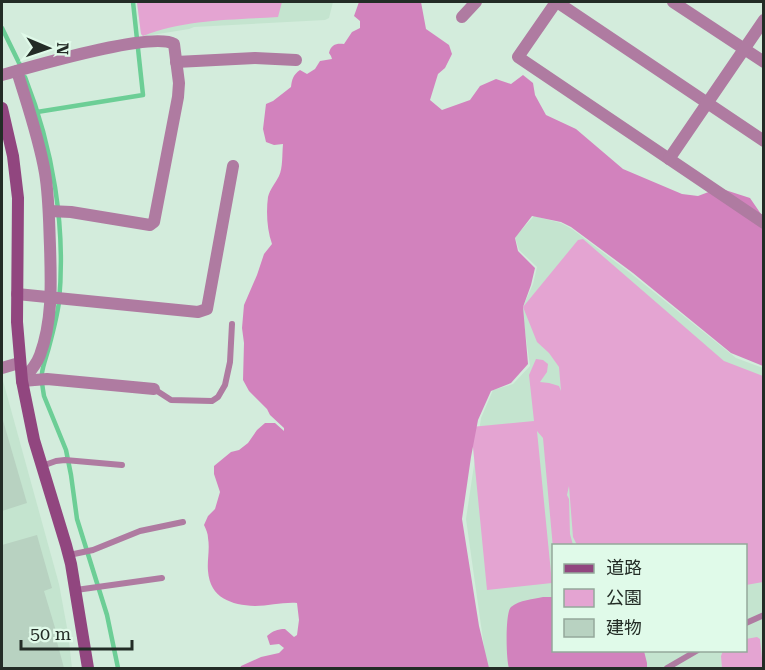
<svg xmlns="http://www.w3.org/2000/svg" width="765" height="670" viewBox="0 0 765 670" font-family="'Roboto Serif','Noto Sans JP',serif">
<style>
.built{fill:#c4e4cf;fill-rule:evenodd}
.green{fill:#e4a4d2}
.forest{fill:#d282bd}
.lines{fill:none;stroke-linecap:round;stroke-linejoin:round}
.stream{stroke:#6cce96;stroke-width:4.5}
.building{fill:#b8d2c1}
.lane{stroke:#af7ba1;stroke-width:6}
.street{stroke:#af7ba1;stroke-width:12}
.secondary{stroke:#91467f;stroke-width:12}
</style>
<rect width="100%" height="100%" fill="#d3ecdc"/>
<g class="built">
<polygon points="137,2 333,2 329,18 325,20 194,27 189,29 146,36 143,36 141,34"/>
<path d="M534,216L561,223L572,229L629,272L736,358L763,368V668H487L466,519L481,418L493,390L513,384L530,366L522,309L533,284L537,267L519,250L515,237ZM554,546H746V650H554Z"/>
<polygon points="2,377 59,584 68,633 72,668 2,668"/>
</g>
<g class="green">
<path d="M137,2H282L278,17C233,20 185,19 143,36L141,34Z"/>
<polygon points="583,239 724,361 763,376 763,582 746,585 746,546 577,545 573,537 569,486 567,495 569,499 570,534 573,545 554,546 553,548 543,438 537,431 552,583 487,590 471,427 534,421 529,375 536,359 543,360 548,364 547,372 540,382 549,383 559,386 561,391 559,367 549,353 537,342 523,307 578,240"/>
<polygon points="757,637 760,639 763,668 722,668 721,656 723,651 746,650 746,639"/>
</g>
<g class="forest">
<path d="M359,2H421L426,29L449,45L452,54L445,68L438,74L430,100L442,110L470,100L480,86L496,79L511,84L523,75L533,83L535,95L546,115L576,129L623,169L682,194L698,196L719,188L750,198L763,217V366L731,353L633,273L571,227L561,222L532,216L515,238L518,251L535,268L531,285L523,307L528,364L511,383L491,391L478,420L471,457L462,519L479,626L489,668H240L241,666L261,657L279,653L284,648L279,644L270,645L267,636C273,631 277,629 285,629L294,637L297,635L299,620L297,603C283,602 269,606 255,606C231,605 210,598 208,571C207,561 210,549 208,538C208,534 206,529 204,525L208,516L215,509L220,492L214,474V466L231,452L239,450L248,443L257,430L265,423H275L284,431V428L270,415L267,409L249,391L243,380L244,343L242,328L244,305L257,275L264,254L272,244C267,230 266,212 268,197C270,189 275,184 279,176C283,168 282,154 283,144L274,145L266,142L263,129L266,104L273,101L291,87C292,79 293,75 300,70L307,74L315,69L320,61L332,59L331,56L329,53C331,44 337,43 344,44L352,32L360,28V21L354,16Z"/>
<path d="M543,597H553L554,650L644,651L647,663V668H509C506,660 505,612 511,607C519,600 534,599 543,597Z"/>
</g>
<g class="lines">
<g class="stream">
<polyline points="2,28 22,69"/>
<path d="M25,77C53,148 66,226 59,302C57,317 53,332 49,347C47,355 43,365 42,373C41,381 43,389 44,396L66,450L71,475L77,519L107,615L118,668"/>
<polyline points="37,112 143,95 133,2"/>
</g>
</g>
<g class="building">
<polygon points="2,417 27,503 2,511"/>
<polygon points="37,535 52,588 44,591 59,641 57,642 64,668 2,668 2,545"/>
</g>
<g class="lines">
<g class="lane">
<polyline points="154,389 171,400 212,401 218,397 225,385 230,362 232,324"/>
<polyline points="42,466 56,461 65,460 122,465"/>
<polyline points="69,555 93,550 140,531 183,522"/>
<polyline points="76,590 162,578"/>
<polyline points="746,623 764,615"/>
<polyline points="667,668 698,650"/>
</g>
<g class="street">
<polyline points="556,2 518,57 764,223"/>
<polyline points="557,2 764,141"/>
<polyline points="673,2 764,62"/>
<polyline points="462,17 476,2"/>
<polyline points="176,62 255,58 296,60"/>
<path d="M17,71C27,104 39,138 45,173C49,197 49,222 50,246C51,282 53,320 40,355C36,366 29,373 22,381"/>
<path d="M2,75C31,67 152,31 174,44L179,83L178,97L154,222L150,225L71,212L49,211"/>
<polyline points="669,159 764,20"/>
<polyline points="17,294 198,312 207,309 233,166"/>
<polyline points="2,368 19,363"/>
<polyline points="22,381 47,379 154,389"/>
</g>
<polyline class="secondary" points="2,108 13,156 18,198 17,322 22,381 34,440 66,545 71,564 88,668"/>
</g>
<rect width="765" height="670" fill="none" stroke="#232c26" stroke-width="6"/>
<rect x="552" y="544" width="195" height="108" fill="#e0fae9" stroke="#94a89b" stroke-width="1.5"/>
<rect x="564" y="564" width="30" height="9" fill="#91467f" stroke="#94a89b" stroke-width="1.5"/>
<text x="606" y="574" font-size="18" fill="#232c26">道路</text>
<rect x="564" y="589" width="30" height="18" fill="#e4a4d2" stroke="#94a89b" stroke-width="1.5"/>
<text x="606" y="604" font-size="18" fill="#232c26">公園</text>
<rect x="564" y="619" width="30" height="18" fill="#b8d2c1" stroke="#94a89b" stroke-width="1.5"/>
<text x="606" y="634" font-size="18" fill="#232c26">建物</text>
<g transform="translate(48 48) rotate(92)" stroke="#e0fae9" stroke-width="4.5" paint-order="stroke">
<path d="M0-4.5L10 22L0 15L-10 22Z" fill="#232c26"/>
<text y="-9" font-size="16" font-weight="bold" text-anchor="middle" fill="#232c26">N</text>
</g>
<path d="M21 640v9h111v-9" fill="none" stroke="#232c26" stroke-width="3"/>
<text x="30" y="640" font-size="18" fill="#232c26" stroke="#e0fae9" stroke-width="4.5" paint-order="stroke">50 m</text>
</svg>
